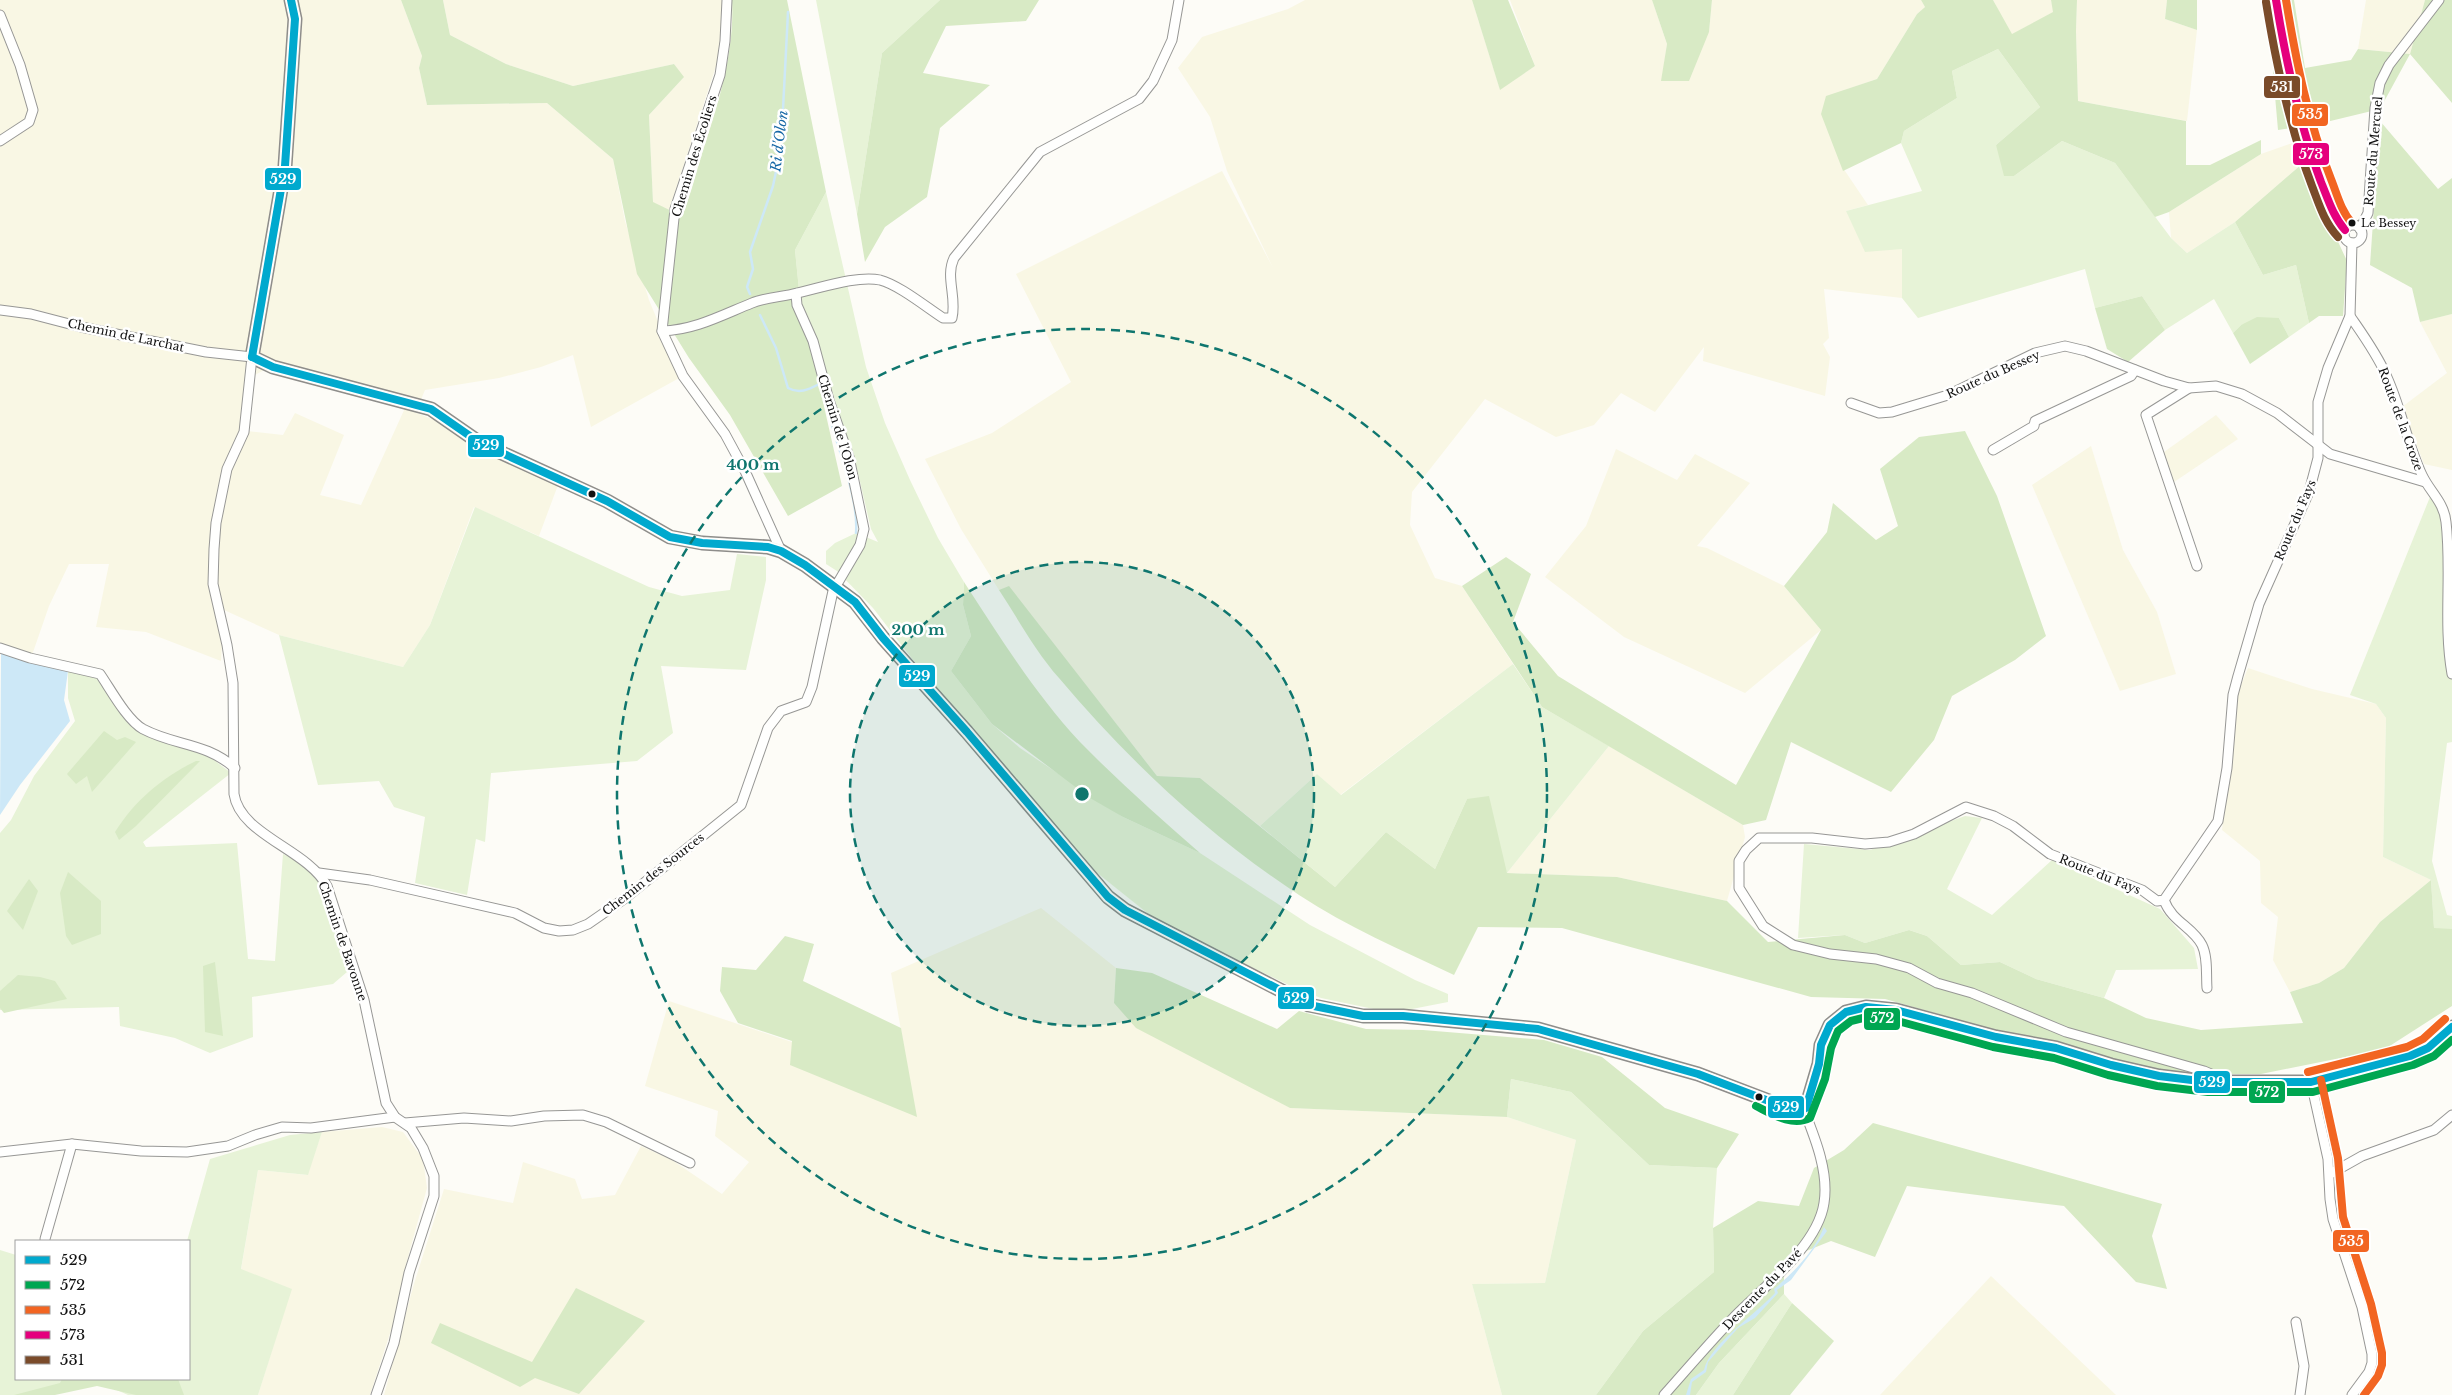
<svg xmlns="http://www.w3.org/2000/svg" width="2452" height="1395" viewBox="0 0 2452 1395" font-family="'Libre Baskerville',serif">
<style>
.farmland{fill:#f9f7e4}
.green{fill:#e7f3d7}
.forest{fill:#d8eac5}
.water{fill:#cde8f7}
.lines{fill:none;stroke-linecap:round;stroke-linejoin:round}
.stream{stroke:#cde8f7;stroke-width:2.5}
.street-casing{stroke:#979795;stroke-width:11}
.secondary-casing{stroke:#8e8d8b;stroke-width:15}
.street{stroke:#fffffe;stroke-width:9}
.secondary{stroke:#f6f4eb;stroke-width:12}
.bus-1-casing{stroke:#fff;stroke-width:11}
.bus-2-casing{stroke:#fff;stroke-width:11}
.bus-3-casing{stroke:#fff;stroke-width:11}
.bus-4-casing{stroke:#fff;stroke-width:11}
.bus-5-casing{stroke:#fff;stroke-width:11}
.bus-1{stroke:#00a9ce;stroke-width:8}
.bus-2{stroke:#00a651;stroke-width:8}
.bus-3{stroke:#f26522;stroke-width:8}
.bus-4{stroke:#e5007d;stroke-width:8}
.bus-5{stroke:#7a4b2a;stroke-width:8}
.ring{fill:none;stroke:#0f766e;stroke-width:2.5;stroke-dasharray:9 6}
.bus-dot{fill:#111;stroke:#fff;stroke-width:2}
.labels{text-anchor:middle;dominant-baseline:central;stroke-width:5;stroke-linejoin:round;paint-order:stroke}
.bus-label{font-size:11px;fill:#111;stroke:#fff;text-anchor:start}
.street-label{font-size:12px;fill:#111;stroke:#fff}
.water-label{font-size:14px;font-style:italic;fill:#1768a6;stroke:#fff}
.centre{fill:#0f766e;stroke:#fff;stroke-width:2.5}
.ring-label{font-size:15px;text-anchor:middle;font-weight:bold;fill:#0f766e;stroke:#fff;stroke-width:5;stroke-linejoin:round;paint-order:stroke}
.line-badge{stroke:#fff;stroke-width:2}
.badge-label{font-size:14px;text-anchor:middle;font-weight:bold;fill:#fff}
</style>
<rect width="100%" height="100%" fill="#fdfcf7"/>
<g class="farmland">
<polygon points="0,0 401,0 422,56 419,68 427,105 547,103 613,159 625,221 649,300 681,377 591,427 573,355 541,367 499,378 425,390 420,402 275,364 255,375 247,431 283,435 295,413 344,435 320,495 361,505 405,408 434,420 558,485 539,536 474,507 430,625 403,667 279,635 224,610 221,661 146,632 96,627 109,564 69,564 49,606 31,658 0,645"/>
<polygon points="443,0 722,0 723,24 719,57 669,210 653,203 649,115 683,78 674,64 573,86 506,64 450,35"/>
<polygon points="1305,0 1472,0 1500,89 1535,66 1510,0 1652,0 1667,44 1662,81 1709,32 1712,0 1921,0 1925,7 1917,14 1877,79 1845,90 1843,168 1868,205 1846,211 1902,249 1902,298 1824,289 1829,338 1823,344 1830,357 1825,396 1703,361 1704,347 1655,412 1621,393 1594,425 1556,437 1485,399 1412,492 1410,525 1435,578 1462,586 1513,664 1340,795 1317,774 1260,826 1200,778 1157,776 1009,587 999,590 961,529 925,459 992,433 1071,382 1016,274 1222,171 1273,268 1227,171 1210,117 1178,68 1202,37 1288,9"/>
<polygon points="1993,0 2051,0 2054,12 2011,35"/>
<polygon points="2077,0 2167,0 2165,19 2197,30 2187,121 2078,101 2076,31"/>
<polygon points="2366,0 2425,0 2410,54 2358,49"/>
<polygon points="2295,142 2302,164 2235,222 2187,253 2171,238 2169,212 2261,154"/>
<polygon points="2452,314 2452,470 2424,464 2402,407 2447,373 2420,322"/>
<polygon points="2216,415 2238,439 2174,482 2164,452"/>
<polygon points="2091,446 2123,550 2157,612 2176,674 2120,691 2032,485"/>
<polygon points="1616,449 1677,480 1695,454 1750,483 1697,546 1707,548 1784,586 1821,630 1745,693 1624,637 1545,577 1586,526"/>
<polygon points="2248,668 2312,689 2376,704 2386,718 2383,857 2431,880 2380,922 2344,968 2319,983 2290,992 2273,960 2278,917 2261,903 2260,861 2222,830 2237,695"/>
<polygon points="1609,746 1743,825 1745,837 1727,901 1617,877 1507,873"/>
<polygon points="1041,908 1116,968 1114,1003 1290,1108 1507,1117 1576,1140 1545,1283 1472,1284 1502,1395 384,1395 413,1287 444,1189 513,1203 523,1162 575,1179 582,1199 615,1195 641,1146 672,1160 722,1194 749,1162 715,1136 718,1111 645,1086 669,1001 792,1042 916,1116 891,973"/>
<polygon points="382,1127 403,1132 423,1159 427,1188 405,1268 395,1318 370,1395 258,1395 291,1289 241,1270 258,1170 307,1175 322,1132"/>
<polygon points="1991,1276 2116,1395 1880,1395"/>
</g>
<g class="green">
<polygon points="816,0 940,0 882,53 857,214"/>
<polygon points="1998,49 2040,107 1996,145 2014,176 2062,141 2115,163 2171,238 2187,253 2235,222 2263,275 2296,265 2309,323 2289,337 2279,318 2241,325 2233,333 2214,299 2165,330 2142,296 2095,308 2085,269 1918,318 1902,298 1902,249 1865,252 1846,211 1922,191 1901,143 1904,131 1957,98 1952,71"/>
<polygon points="826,192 866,367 885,423 910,480 938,538 964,582 963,605 971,636 951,671 992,724 1020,748 1123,817 1200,853 1310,925 1415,980 1448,994 1448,1002 1412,1009 1383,1011 1321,998 1297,989 1195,940 1151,916 1086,864 913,660 873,608 837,571 826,564 826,551 835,543 856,533 878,542 871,529 858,473 810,321 800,300 795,250"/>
<polygon points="2430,497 2450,522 2452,532 2452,742 2447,743 2432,861 2447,915 2452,916 2452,929 2434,929 2431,880 2383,857 2386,718 2376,704 2350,695"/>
<polygon points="475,507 649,587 682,596 730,590 737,554 766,557 766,580 746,670 661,666 673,733 637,761 491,773 485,842 476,839 467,895 415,883 425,817 394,807 379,781 318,785 279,635 403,667 430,625"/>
<polygon points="1513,664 1542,707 1609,746 1507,873 1467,799 1435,869 1386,832 1335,887 1260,826 1317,774 1341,795"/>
<polygon points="68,671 97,677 135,727 205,753 231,773 143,842 146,847 237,843 248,959 275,961 283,854 305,865 320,883 347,972 333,984 252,997 253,1037 210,1053 175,1038 120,1026 119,1007 0,1010 0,833 11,820 34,776 75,721 68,698"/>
<polygon points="1965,816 1982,818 1947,889 1992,915 2052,860 2160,909 2194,948 2198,969 2116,970 2104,998 2036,979 2000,962 1961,965 1927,936 1909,930 1865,943 1845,935 1798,938 1804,844 1870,850"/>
<polygon points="1511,1079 1571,1092 1649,1165 1717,1168 1713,1228 1714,1272 1643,1331 1596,1395 1502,1395 1472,1284 1545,1283 1576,1140 1507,1117"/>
<polygon points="322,1132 308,1175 258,1170 241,1269 292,1289 258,1395 128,1395 94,1380 19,1395 0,1395 0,1250 16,1255 16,1379 189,1379 189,1241 187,1241 210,1159 290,1135"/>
<polygon points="1784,1294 1792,1303 1733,1395 1696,1395 1719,1363"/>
</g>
<g class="forest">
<path d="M401,0H443L450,35L506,64L573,86L674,64L684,77L649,115L653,202L682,216C690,197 695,177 701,157C717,108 735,53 732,0H787L826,192L795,250L800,300L842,486L788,516L730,415L689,358L637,274L613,159L547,103L427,105L419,68L422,56Z"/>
<polygon points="940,0 1039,0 1026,21 946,26 923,73 990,85 940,128 927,197 885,227 865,262 857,214 882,53"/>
<polygon points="1472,0 1508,0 1535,66 1500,90"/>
<polygon points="1652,0 1712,0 1709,32 1689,81 1661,81 1667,44"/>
<polygon points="1921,0 1993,0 2012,34 2053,12 2051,0 2077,0 2076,31 2078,101 2186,121 2186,165 2210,165 2261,140 2261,154 2169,212 2155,217 2115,163 2062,141 2014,176 2004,176 1996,145 2040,107 1998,49 1952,71 1957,98 1904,131 1901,143 1843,171 1821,114 1826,96 1877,79 1917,14 1925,7"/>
<polygon points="2167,0 2197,0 2197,30 2165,19"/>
<polygon points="2279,0 2294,0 2305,68 2351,60 2358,49 2410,54 2425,0 2452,0 2452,103 2410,54 2380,109 2318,124 2278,130 2273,73"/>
<polygon points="2380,121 2438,189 2452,178 2452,314 2420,322 2412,288 2370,265"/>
<polygon points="2302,164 2347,261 2343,316 2319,316 2309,323 2296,265 2263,275 2235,222"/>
<polygon points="2142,296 2165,330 2128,362 2107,349 2095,308"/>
<polygon points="2257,317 2279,318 2289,337 2250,364 2233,333 2241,325"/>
<polygon points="1965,431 1997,496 2046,636 2015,660 1952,696 1934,740 1891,792 1791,742 1766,820 1743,825 1542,707 1462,586 1506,557 1531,574 1513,622 1558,676 1736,785 1821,630 1784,586 1827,532 1833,503 1876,540 1898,526 1880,469 1919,437"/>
<path d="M964,582C1000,637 1035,694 1080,742C1118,781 1159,817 1200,853L1123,817L1090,798L992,724L951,671L971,636L963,605Z"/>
<path d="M1009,586L1157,776L1200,778L1335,887L1386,832L1435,869L1467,799L1489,796L1507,873L1617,877L1727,901L1768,942L1845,935L1865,943L1909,930L1927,936L1961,965L2000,962L2036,979L2104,998L2146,1018L2201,1030L2303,1023L2290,992L2319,983L2344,968L2380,922L2431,880L2434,928L2452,929V1006L2385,1049L2261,1074H2151L1885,999L1811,997L1562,928L1478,927L1454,975C1402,950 1347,927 1299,895C1208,835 1129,761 1059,678C1036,652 1018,619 999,590Z"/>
<polygon points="104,731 117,740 125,737 136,742 92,792 87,776 76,784 67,774"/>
<path d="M196,761H200L136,826L119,840L115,832C135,800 163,777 196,761Z"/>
<polygon points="68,872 101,901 101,934 72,945 66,936 60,893"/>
<polygon points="29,879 38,891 23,930 7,911"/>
<polygon points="785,936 814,944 803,981 901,1028 917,1117 790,1065 792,1041 738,1023 720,991 722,967 756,970"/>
<polygon points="215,962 223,1036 205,1032 203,966"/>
<polygon points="1116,968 1152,973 1277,1029 1299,1011 1366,1029 1423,1030 1544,1040 1602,1057 1665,1108 1739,1134 1717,1168 1649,1165 1571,1092 1511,1079 1507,1117 1290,1108 1136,1028 1114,1003"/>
<polygon points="18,975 40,977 55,981 67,999 4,1013 0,1008 0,991"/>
<polygon points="1873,1123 2162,1204 2152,1236 2167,1289 2136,1282 2064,1206 1907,1186 1875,1257 1831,1241 1784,1260 1784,1294 1719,1363 1696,1395 1596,1395 1643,1331 1714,1272 1713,1228 1758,1201 1799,1206 1814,1168 1844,1150"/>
<polygon points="576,1288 645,1321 579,1394 535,1378 520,1387 431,1343 440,1323 532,1362"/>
<polygon points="1792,1303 1834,1341 1790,1395 1733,1395"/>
<polygon points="62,1379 178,1379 184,1395 136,1395 97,1386 55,1395 14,1395 60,1383"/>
</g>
<g class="water">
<polygon points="1,653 68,671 64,700 70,721 20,785 0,815"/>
<path d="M1824,1227L1827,1231L1791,1280L1777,1290L1778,1293L1755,1318L1738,1328L1722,1346L1708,1362L1706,1372L1692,1382L1690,1395H1686L1691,1379L1704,1370C1710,1344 1756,1314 1775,1293L1774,1289C1794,1272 1814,1252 1824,1227Z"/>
</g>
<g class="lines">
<g class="stream">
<polyline points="750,294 747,287 753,269 750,252 773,186 781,148 788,12"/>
<path d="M760,315L776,348L788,388C799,394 808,390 819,384L822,386"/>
<path d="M827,406C835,444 859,495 856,533"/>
</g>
<defs>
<g id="street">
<polyline points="727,0 725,41 720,75 675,209 662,331 683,376 725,434 745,471 781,551"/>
<path d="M2276,0C2286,64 2299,129 2324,189C2329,203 2334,219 2345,230"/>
<polyline points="0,15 20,65 33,110 29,122 0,141"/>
<circle cx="2353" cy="234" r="9"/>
<polyline points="2360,229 2368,213 2375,108 2380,83 2389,65 2439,0"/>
<path d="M0,310L31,314L81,327L206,352L252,357L244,432L227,469L216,523L214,549L213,584L227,645L233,683L234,794C240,835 307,849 327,886L364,1000L386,1103L395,1117L411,1128L423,1148L434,1176V1196L409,1273L394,1343L376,1395"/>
<path d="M2350,316C2363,335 2377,354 2386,375C2401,407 2407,443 2422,475C2430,492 2444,502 2446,522C2452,573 2443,623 2452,674"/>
<path d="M662,331C695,330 722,315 752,303C766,297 783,297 797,293C820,288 858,275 880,280C899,285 926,307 943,318H952C957,297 945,277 954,258L1040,152L1139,99L1153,81L1172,40L1179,0"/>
<polyline points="2189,388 2146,415 2197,566"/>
<polyline points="1851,403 1879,413 1892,412 1948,395 2035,353 2065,346 2086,351 2164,381 2189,388 2216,386 2242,394 2277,413 2330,454 2425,482"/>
<polyline points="1993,450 2034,426 2035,421 2131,376 2135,370"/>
<path d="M0,648L30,658L100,674C111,690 127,720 143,729C175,746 205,742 235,768"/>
<polyline points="319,873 370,880 515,913 544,928 559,931 573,930 588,924 624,899 741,805 768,728 781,711 806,702 812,687 833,591 860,545 864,529 849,457 829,400 813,341 797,305 796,294"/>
<path d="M2164,900C2172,922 2193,927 2202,945C2208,957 2206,975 2207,988"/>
<polyline points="2225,1080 2204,1071 2066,1032 1972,993 1937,983 1909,968 1876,959 1830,954 1793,945 1763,926 1739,888 1739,861 1746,850 1759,838 1812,838 1865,844 1889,842 1914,834 1966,807 1994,816 2013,826 2050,854 2142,890 2157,901 2164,900 2218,821 2227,768 2233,695 2238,676 2259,604 2309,492 2318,458 2318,402 2328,368 2350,316 2352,243"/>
<polyline points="2311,1082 2328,1159 2330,1199 2333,1219 2362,1307 2372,1354 2372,1363 2369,1372 2352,1395"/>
<polyline points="405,1123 464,1118 511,1121 544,1116 583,1115 606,1122 690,1163"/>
<polyline points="0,1152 72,1144 141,1151 187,1152 228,1146 255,1135 282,1127 311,1128 395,1117"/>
<polyline points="2330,1174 2362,1156 2434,1130 2452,1115"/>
<polyline points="45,1239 72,1144"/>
<polyline points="2296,1322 2304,1366 2300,1395"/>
<path d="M1664,1395C1688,1368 1711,1341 1736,1315C1765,1286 1818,1245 1824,1203C1829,1172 1815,1138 1804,1110"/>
</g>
<polyline id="secondary" points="291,0 295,19 285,166 252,357 273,367 431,409 480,443 607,501 670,537 702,543 768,547 781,551 805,565 855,602 883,638 967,732 1108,897 1125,910 1309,1005 1363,1016 1403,1016 1538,1029 1698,1074 1798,1112 1806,1108 1819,1064 1821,1045 1830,1025 1846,1012 1866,1007 1896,1010 1996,1037 2056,1048 2111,1065 2159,1076 2208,1082 2311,1082 2410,1056 2428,1048 2452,1027"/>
</defs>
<use href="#street" class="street-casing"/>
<use href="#secondary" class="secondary-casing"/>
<use href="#street" class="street"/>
<use href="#secondary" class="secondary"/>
<defs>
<g id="bus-1">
<polyline points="252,357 273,367 431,409 480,443 607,501 670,537 702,543 768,547 781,551 805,565 855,602 883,638 967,732 1108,897 1125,910 1309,1005 1363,1016 1403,1016 1538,1029 1698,1074 1798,1112 1806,1108 1819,1064 1821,1045 1830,1025 1846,1012 1866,1007 1896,1010 1996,1037 2056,1048 2111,1065 2159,1076 2208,1082 2311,1082 2410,1056 2428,1048 2452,1027"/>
<polyline points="252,357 285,166 295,19 291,0"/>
</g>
<path id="bus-2" d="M1756,1106C1772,1114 1792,1127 1810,1118L1825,1079L1831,1048L1838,1031L1851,1021L1867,1017L1894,1020L1993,1047L2054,1058L2108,1075L2157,1086L2208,1092H2313L2413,1065L2434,1056L2452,1040"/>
<g id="bus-3">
<path d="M2286,0C2296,61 2308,121 2331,179C2337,194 2341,211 2352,223"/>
<polyline points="2308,1072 2407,1047 2423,1039 2445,1019"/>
<polyline points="2321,1080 2338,1158 2343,1217 2371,1304 2382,1353 2382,1365 2378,1376 2364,1395"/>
</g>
<path id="bus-4" d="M2276,0C2286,62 2299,123 2321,182C2328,199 2333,216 2345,230"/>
<path id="bus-5" d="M2266,2C2276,64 2289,126 2312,186C2319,204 2324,222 2338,237"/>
</defs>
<use href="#bus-1" class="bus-1-casing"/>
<use href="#bus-2" class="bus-2-casing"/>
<use href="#bus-3" class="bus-3-casing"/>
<use href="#bus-4" class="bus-4-casing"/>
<use href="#bus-5" class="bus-5-casing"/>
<use href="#bus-1" class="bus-1"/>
<use href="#bus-2" class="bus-2"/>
<use href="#bus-3" class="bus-3"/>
<use href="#bus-4" class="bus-4"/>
<use href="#bus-5" class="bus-5"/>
</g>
<circle cx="1082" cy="794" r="232" fill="#0f766e" fill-opacity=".12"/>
<g class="ring">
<circle cx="1082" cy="794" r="232"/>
<circle cx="1082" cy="794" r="465"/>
</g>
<g class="bus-dot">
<circle cx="2352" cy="223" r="4.5"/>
<circle cx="592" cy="494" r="4.5"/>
<circle cx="1759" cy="1097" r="4.5"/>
</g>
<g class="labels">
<g class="bus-label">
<text x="2361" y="223">Le Bessey</text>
</g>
<g class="street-label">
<text transform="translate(2373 151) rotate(-85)">Route du Mercuel</text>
<text transform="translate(694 156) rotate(-73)">Chemin des Écoliers</text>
<text transform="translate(126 335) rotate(12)">Chemin de Larchat</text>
<text transform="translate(1993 374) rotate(-24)">Route du Bessey</text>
<text transform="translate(2401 419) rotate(70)">Route de la Croze</text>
<text transform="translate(838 427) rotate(73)">Chemin de l'Olon</text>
<text transform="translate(2295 520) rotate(-67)">Route du Fays</text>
<text transform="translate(653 874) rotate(-38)">Chemin des Sources</text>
<text transform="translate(2100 874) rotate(22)">Route du Fays</text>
<text transform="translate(343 941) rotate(71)">Chemin de Bavonne</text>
<text transform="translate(1762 1289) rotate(-46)">Descente du Pavé</text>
</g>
<g class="water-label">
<text transform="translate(779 141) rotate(-83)">Ri d'Olon</text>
</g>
</g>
<circle cx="1082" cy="794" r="8" class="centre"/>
<g class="ring-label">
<text x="753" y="470">400 m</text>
<text x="918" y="635">200 m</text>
</g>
<g class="line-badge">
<rect x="2263" y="75" width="38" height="24" rx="5" fill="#7a4b2a"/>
<rect x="2291" y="103" width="38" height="24" rx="5" fill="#f26522"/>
<rect x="2292" y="142" width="38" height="24" rx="5" fill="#e5007d"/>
<rect x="264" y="167" width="38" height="24" rx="5" fill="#00a9ce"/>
<rect x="467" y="434" width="38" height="24" rx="5" fill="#00a9ce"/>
<rect x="898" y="664" width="38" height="24" rx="5" fill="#00a9ce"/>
<rect x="1277" y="986" width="38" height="24" rx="5" fill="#00a9ce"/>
<rect x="1863" y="1007" width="38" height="24" rx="5" fill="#00a651"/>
<rect x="2193" y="1070" width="38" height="24" rx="5" fill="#00a9ce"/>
<rect x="2248" y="1080" width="38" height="24" rx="5" fill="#00a651"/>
<rect x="1767" y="1095" width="38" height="24" rx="5" fill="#00a9ce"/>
<rect x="2332" y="1229" width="38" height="24" rx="5" fill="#f26522"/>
</g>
<g class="badge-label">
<text x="2282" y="92">531</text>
<text x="2310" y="119">535</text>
<text x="2311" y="159">573</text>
<text x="283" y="184">529</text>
<text x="486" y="450">529</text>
<text x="917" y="681">529</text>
<text x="1296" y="1003">529</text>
<text x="1882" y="1023">572</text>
<text x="2212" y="1087">529</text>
<text x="2267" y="1097">572</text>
<text x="1786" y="1112">529</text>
<text x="2351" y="1246">535</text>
</g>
<rect x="15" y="1240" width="175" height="140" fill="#ffffff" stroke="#a0a0a0"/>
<rect x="25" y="1256" width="25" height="8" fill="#00a9ce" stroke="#a0a0a0"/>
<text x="60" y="1265" font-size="15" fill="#111111">529</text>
<rect x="25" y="1281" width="25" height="8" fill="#00a651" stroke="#a0a0a0"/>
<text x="60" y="1290" font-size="15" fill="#111111">572</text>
<rect x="25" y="1306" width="25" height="8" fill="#f26522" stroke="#a0a0a0"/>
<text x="60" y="1315" font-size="15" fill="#111111">535</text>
<rect x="25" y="1331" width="25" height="8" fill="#e5007d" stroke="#a0a0a0"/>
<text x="60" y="1340" font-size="15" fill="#111111">573</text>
<rect x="25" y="1356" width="25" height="8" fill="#7a4b2a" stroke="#a0a0a0"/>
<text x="60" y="1365" font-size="15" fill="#111111">531</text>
</svg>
